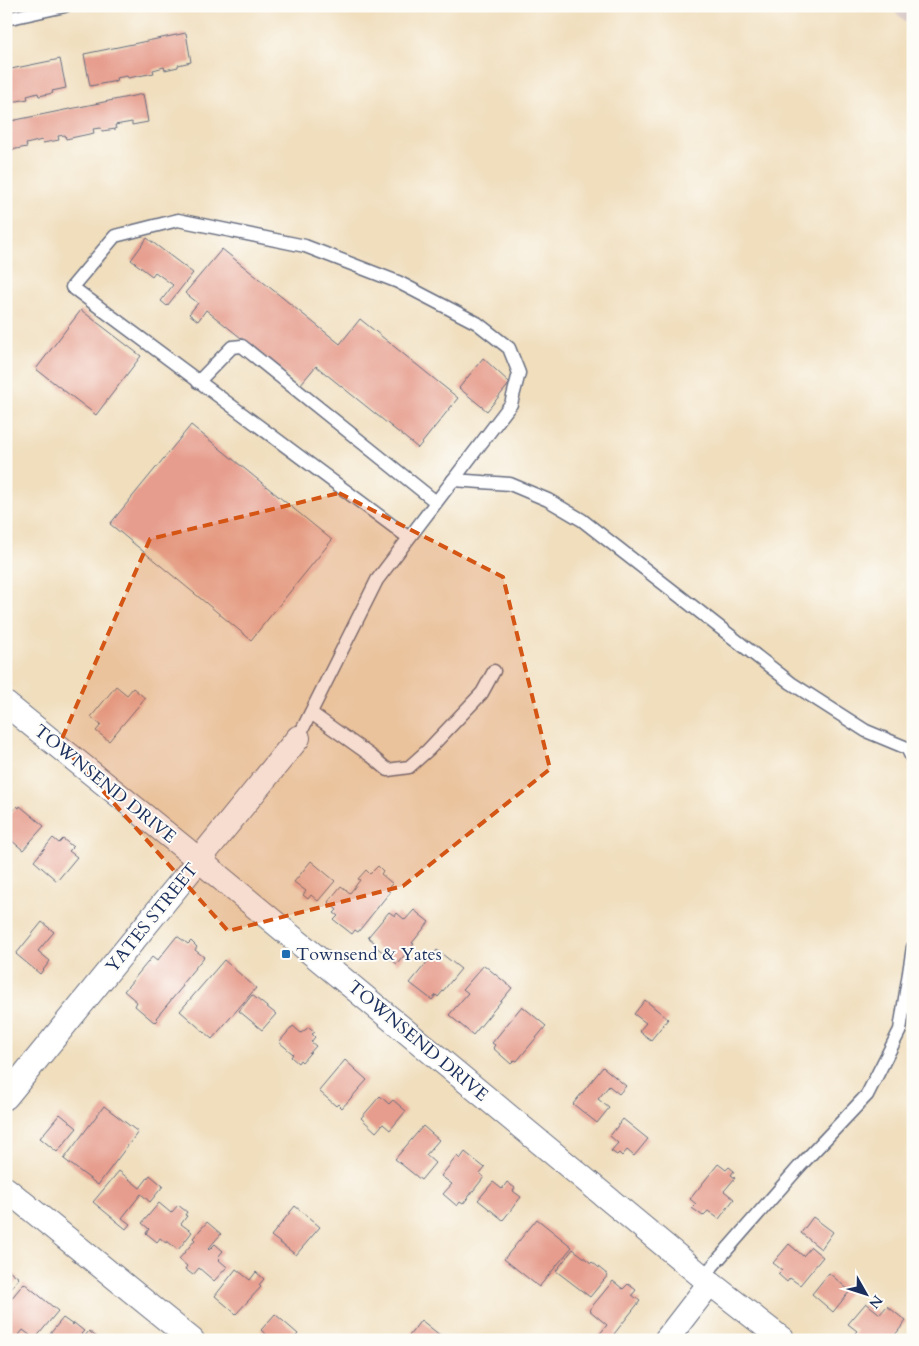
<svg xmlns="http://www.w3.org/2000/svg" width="919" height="1346" viewBox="0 0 919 1346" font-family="Cardo,serif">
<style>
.industrial{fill:#d1bfbd}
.building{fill:#e69d8d}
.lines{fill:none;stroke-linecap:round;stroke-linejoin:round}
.lane-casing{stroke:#666c7f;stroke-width:15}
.street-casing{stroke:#666c7f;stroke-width:26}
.lane{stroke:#fff;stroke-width:12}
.street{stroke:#fff;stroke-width:24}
.marked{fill:#d45514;fill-opacity:0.2;stroke:#d45514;stroke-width:4;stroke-dasharray:10 6;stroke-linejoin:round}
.poi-dot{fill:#1f6fb2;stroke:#fdfcf7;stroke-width:2}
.labels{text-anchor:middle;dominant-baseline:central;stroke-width:4;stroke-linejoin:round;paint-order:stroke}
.street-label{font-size:18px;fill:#1b2f5e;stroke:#fdfcf7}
.poi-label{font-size:18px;fill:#1b2f5e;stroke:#fdfcf7;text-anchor:start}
</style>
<rect width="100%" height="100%" fill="#fdfcf7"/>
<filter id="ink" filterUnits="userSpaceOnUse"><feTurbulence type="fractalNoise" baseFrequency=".02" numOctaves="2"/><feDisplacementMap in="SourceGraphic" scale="10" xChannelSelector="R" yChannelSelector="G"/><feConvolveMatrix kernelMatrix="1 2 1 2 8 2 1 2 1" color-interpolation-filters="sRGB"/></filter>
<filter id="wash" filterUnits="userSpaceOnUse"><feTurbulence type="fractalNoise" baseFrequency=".0096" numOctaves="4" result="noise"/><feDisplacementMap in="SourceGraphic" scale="20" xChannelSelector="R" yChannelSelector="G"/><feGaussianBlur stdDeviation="1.12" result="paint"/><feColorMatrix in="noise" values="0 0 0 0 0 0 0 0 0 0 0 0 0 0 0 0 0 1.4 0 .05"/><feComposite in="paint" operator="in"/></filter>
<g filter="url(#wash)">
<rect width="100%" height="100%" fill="#f0debd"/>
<polygon class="industrial" points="888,6 913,6 913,28"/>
<g id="blocks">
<g class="building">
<polygon points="186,33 191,62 178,65 178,67 165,70 164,67 153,70 154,73 128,78 127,76 116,78 117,81 90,86 84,54"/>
<polygon points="60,59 66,88 52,91 53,93 39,96 38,93 27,96 28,99 6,103 6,70"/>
<polygon points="143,94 148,122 132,125 132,122 115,125 116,129 102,131 101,128 93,129 94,133 66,139 65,135 58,136 59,140 43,143 42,140 26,144 27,147 11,150 6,122"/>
<polygon points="147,238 193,273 167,306 161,301 173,285 155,272 152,276 131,260"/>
<polygon points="222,249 340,344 360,319 458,398 418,448 316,366 300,385 206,310 198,321 189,314 198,303 185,293"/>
<polygon points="81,310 141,356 96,415 36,369"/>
<polygon points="483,358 510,383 487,411 459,388"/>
<polygon points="191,425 332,540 251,640 110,524"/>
<polygon points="116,686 127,695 133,688 145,698 109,741 96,731 101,725 91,717"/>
<polygon points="17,806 19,808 20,806 44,826 23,850 6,836 6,819"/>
<polygon points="53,838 59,843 63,839 73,847 69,851 77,857 57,881 34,861"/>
<polygon points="311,861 335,881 318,901 311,895 308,899 303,895 306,891 294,882"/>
<polygon points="378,866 383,871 381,874 393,884 387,890 390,892 358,932 355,930 352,934 334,920 338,916 334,913 337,910 328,902 341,886 350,893 360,880 358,879 366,870 370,874"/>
<polygon points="414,910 429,922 412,943 414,944 397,964 374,945 375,943 368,937 389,912 395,916 397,913 405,920"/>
<polygon points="42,922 54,932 38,951 50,961 40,974 16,954"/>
<polygon points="177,936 188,944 191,941 197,947 195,950 204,957 181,985 183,986 156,1018 158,1020 156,1022 155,1021 154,1022 135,1006 137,1002 124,991 152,957 157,961"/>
<polygon points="437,950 461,969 438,997 436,995 432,1000 410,983"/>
<polygon points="224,960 256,988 212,1039 180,1011"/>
<polygon points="484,965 512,988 473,1035 449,1015 468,993 463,989"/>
<polygon points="252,995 276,1014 262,1030 239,1011"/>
<polygon points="645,1000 668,1019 651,1040 639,1031 646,1023 634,1014"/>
<polygon points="522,1006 546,1026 517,1061 515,1060 511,1064 493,1048 495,1045 492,1043"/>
<polygon points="293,1026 301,1033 309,1027 315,1032 312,1034 315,1037 311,1042 316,1046 302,1062 300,1060 298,1063 291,1057 293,1054 279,1042"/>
<polygon points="345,1060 367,1080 342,1108 338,1104 336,1106 319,1091"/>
<polygon points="603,1067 626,1086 619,1094 609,1086 598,1099 609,1108 597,1123 573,1104"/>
<polygon points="380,1096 389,1104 393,1100 406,1111 390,1130 383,1124 376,1132 361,1118"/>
<polygon points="104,1106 138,1132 98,1185 64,1159"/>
<polygon points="60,1114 77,1128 57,1152 40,1138"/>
<polygon points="623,1119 648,1139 634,1156 627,1150 622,1156 619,1153 617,1155 611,1151 618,1143 610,1136"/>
<polygon points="423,1126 439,1140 426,1155 435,1163 421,1180 395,1159"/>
<polygon points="465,1152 485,1168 480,1174 484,1177 463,1204 460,1202 457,1206 443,1194 452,1184 441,1176 457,1156 460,1159"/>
<polygon points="718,1164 726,1170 729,1167 734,1171 731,1175 735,1178 724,1191 734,1199 719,1219 708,1211 703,1216 692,1208 696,1204 690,1199"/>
<polygon points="119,1171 140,1188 150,1175 163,1186 150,1202 141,1194 122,1218 130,1224 126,1229 93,1202"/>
<polygon points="493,1182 502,1189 507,1182 515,1188 513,1191 521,1197 503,1220 478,1200"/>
<polygon points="159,1203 171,1213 178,1205 187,1212 185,1215 187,1216 181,1224 192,1232 178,1250 167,1241 166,1243 160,1238 157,1242 146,1233 149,1229 142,1223"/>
<polygon points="295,1206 320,1227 296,1255 271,1236"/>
<polygon points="813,1217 833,1232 821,1249 801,1233"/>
<polygon points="537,1219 572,1247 539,1287 504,1259"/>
<polygon points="207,1222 221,1234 208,1249 209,1250 215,1244 223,1251 218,1257 220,1259 219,1260 227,1267 214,1281 199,1268 193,1275 185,1269 187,1266 179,1259 195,1240 193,1238"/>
<polygon points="789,1244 803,1256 811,1247 823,1257 800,1285 790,1278 787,1282 778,1274 782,1270 773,1263"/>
<polygon points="573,1249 591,1263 592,1262 608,1275 590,1297 556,1271"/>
<polygon points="6,1268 19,1278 6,1294"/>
<polygon points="236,1269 250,1280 256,1272 264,1279 259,1285 261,1287 236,1314 215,1296"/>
<polygon points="829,1273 850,1291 833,1312 812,1294"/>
<polygon points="613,1281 623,1289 628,1284 636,1290 632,1295 640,1301 614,1334 621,1340 595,1340 607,1325 589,1310"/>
<polygon points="24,1283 58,1311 35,1339 23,1330 15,1340 10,1340 6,1336 6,1305"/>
<polygon points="866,1303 880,1314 887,1306 906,1321 891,1340 861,1340 854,1334 857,1331 848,1324"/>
<polygon points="275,1314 298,1334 293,1340 273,1340 261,1330"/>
<polygon points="63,1318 73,1325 74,1323 84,1331 81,1334 84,1337 89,1331 100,1340 45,1340"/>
<polygon points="421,1320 446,1340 406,1340"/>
</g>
</g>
</g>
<g filter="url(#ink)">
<use href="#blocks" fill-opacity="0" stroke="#666c7f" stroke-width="1"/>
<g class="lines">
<defs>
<g id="lane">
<polyline points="6,19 65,6"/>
<polyline points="198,382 232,347 242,346 436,502"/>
<polyline points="453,480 510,484 548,500 582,520 791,683 866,731 907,748 913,760"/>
<polyline points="311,713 370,755 388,770 409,767 428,750 482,693 494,671"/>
<polyline points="298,738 377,580 511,404 519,373 509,348 477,323 398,282 305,246 178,220 115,236 72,287 409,538"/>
<polyline points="703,1277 799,1167 867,1095 900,1030 913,947"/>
</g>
<g id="street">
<polyline points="6,704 199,860 710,1283 783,1340"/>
<polyline points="6,1097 298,738"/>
<polyline points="6,1189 192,1340"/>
<polyline points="666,1340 710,1283"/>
</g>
</defs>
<use href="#lane" class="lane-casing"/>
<use href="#street" class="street-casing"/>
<use href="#lane" class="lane"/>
<use href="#street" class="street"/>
</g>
</g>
<path class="marked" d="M339,493L503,577L550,769L403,886L228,931L60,743L150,539Z"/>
<rect class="poi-dot" x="281" y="949" width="10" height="10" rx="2.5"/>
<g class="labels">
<g class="street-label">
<text transform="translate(105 784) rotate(39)">TOWNSEND DRIVE</text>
<text transform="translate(152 918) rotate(-51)">YATES STREET</text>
<text transform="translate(418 1041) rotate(40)">TOWNSEND DRIVE</text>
</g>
<g class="poi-label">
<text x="296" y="954">Townsend &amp; Yates</text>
</g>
</g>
<rect width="919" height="1346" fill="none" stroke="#fdfcf7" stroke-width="25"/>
<g transform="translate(866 1294) rotate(129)" stroke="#fdfcf7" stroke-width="4" paint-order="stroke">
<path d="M0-4L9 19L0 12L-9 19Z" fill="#1b2f5e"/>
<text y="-8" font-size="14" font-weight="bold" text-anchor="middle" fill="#1b2f5e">N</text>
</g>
</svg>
